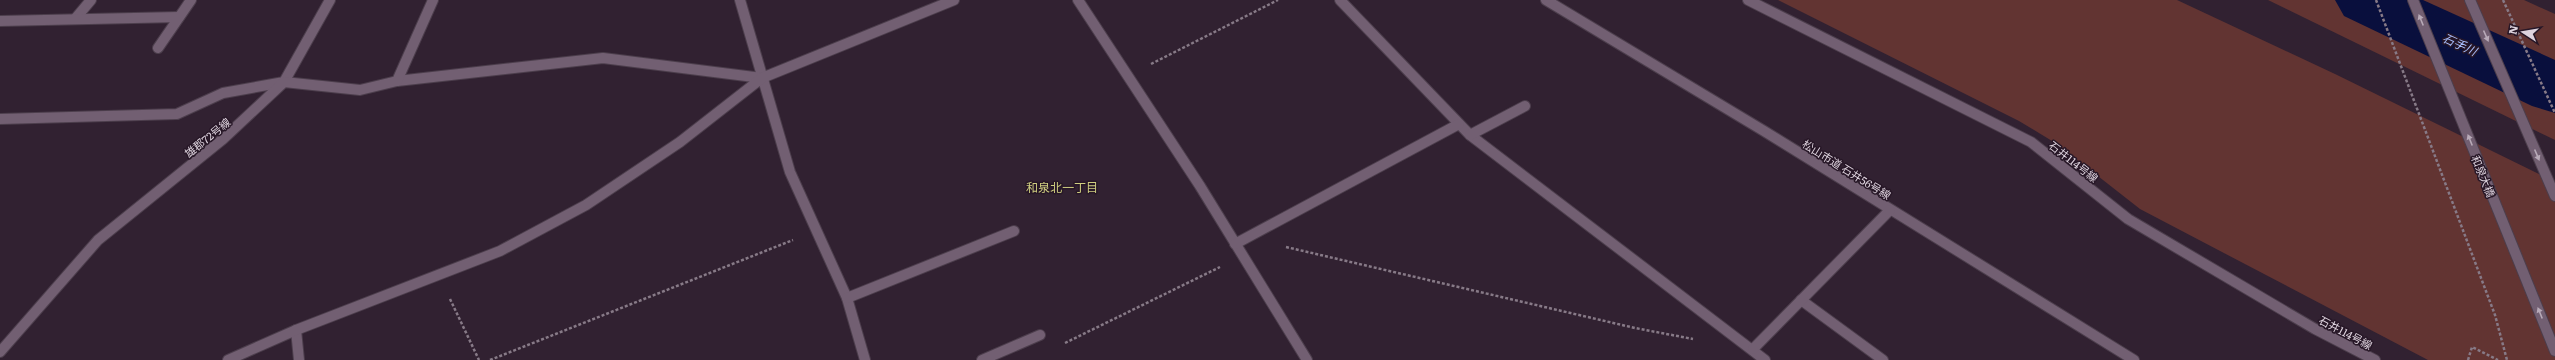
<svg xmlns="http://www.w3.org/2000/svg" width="2555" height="360" viewBox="0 0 2555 360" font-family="Literata,'Noto Sans JP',serif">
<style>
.green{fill:#623432}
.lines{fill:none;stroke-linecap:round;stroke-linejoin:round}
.river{fill:#090f3d;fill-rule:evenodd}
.minor-casing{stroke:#4c3e4c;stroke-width:12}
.tertiary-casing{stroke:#4c3e4c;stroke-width:12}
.path{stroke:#877a87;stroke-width:2.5;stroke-dasharray:3 2;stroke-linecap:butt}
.minor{stroke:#725f72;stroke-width:10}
.tertiary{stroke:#725f72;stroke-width:10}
.oneway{fill:#b8aab8}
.labels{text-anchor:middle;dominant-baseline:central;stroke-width:3;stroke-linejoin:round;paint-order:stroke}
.street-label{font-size:11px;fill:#ded3de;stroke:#271727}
.water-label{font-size:12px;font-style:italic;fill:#a7bdfd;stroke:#271727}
.neighbourhood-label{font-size:12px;fill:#cfce80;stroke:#271727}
</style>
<rect width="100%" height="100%" fill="#312131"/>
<g class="green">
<polygon points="1778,0 2177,0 2335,74 2555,182 2555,360 2428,360 2140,209 2057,144 2019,121"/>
<polygon points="2268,0 2524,0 2555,14 2555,140"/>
</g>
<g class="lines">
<polygon class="river" points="2335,0 2423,0 2555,60 2555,113 2532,106 2344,16"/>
<defs>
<g id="minor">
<polyline points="740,0 790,172 847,298 865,360"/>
<polyline points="1078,0 1200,186 1307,360"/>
<polyline points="1340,0 1470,135 1765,360"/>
<polyline points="1546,0 1764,131 2134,360"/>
<polyline points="75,19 91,0"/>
<polyline points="0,21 179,17"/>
<polyline points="158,48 191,0"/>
<polyline points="397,81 603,58 762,78"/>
<polyline points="0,119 177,114 223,93 284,82 330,0"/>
<polyline points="1470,135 1525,106"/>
<polyline points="1235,244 1459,124"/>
<polyline points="847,298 1014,231"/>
<polyline points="1801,300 1883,360"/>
<polyline points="296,330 299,360"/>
<polyline points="1753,349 1890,210"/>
<polyline points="0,352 98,240 223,139 284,82 360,90 397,81 433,0"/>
<polyline points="228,360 296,330 500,251 586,205 680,142 762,78 954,0"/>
<polyline points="982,360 1040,335"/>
</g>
<g id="tertiary">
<polyline points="1748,0 2031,142 2128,219 2315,329 2375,360"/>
<polyline points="2413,0 2555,351"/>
<polyline points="2470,0 2555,196"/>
</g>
</defs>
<use href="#minor" class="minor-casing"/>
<use href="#tertiary" class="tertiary-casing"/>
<g class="path">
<polyline points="2376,0 2495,315 2507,360"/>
<polyline points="2503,0 2555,113"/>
<polyline points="1151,64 1278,0"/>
<polyline points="1286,247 1635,328 1693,339"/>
<polyline points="450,299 479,360"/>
<polyline points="1065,343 1220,267"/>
<polyline points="490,360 793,240"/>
<polyline points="2468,360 2472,347 2498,360"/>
</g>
<use href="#minor" class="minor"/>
<use href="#tertiary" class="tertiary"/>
</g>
<defs><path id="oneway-solid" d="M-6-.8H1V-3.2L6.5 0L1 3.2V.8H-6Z"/></defs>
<g class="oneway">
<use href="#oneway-solid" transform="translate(2421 20) rotate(-112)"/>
<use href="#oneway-solid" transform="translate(2486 36) rotate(66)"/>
<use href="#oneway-solid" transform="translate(2470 140) rotate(-112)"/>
<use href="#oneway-solid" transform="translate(2537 155) rotate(67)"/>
<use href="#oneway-solid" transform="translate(2540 313) rotate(-112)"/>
</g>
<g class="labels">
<g class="street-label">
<text transform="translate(207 137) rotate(-39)">雄郡72号線</text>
<text transform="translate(2074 161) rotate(38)">石井114号線</text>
<text transform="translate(1847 169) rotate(32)">松山市道 石井56号線</text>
<text transform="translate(2484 176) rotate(68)">和泉大橋</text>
<text transform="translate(2346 332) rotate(28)">石井114号線</text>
</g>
<g class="water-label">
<text transform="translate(2460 44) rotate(25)">石手川</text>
</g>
<g class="neighbourhood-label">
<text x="1062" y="187">和泉北一丁目</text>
</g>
</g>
<g transform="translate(2523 32) rotate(282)" stroke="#271727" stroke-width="3" paint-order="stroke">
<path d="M0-3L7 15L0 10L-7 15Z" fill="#ded3de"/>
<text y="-6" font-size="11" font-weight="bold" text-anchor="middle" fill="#ded3de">N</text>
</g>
</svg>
